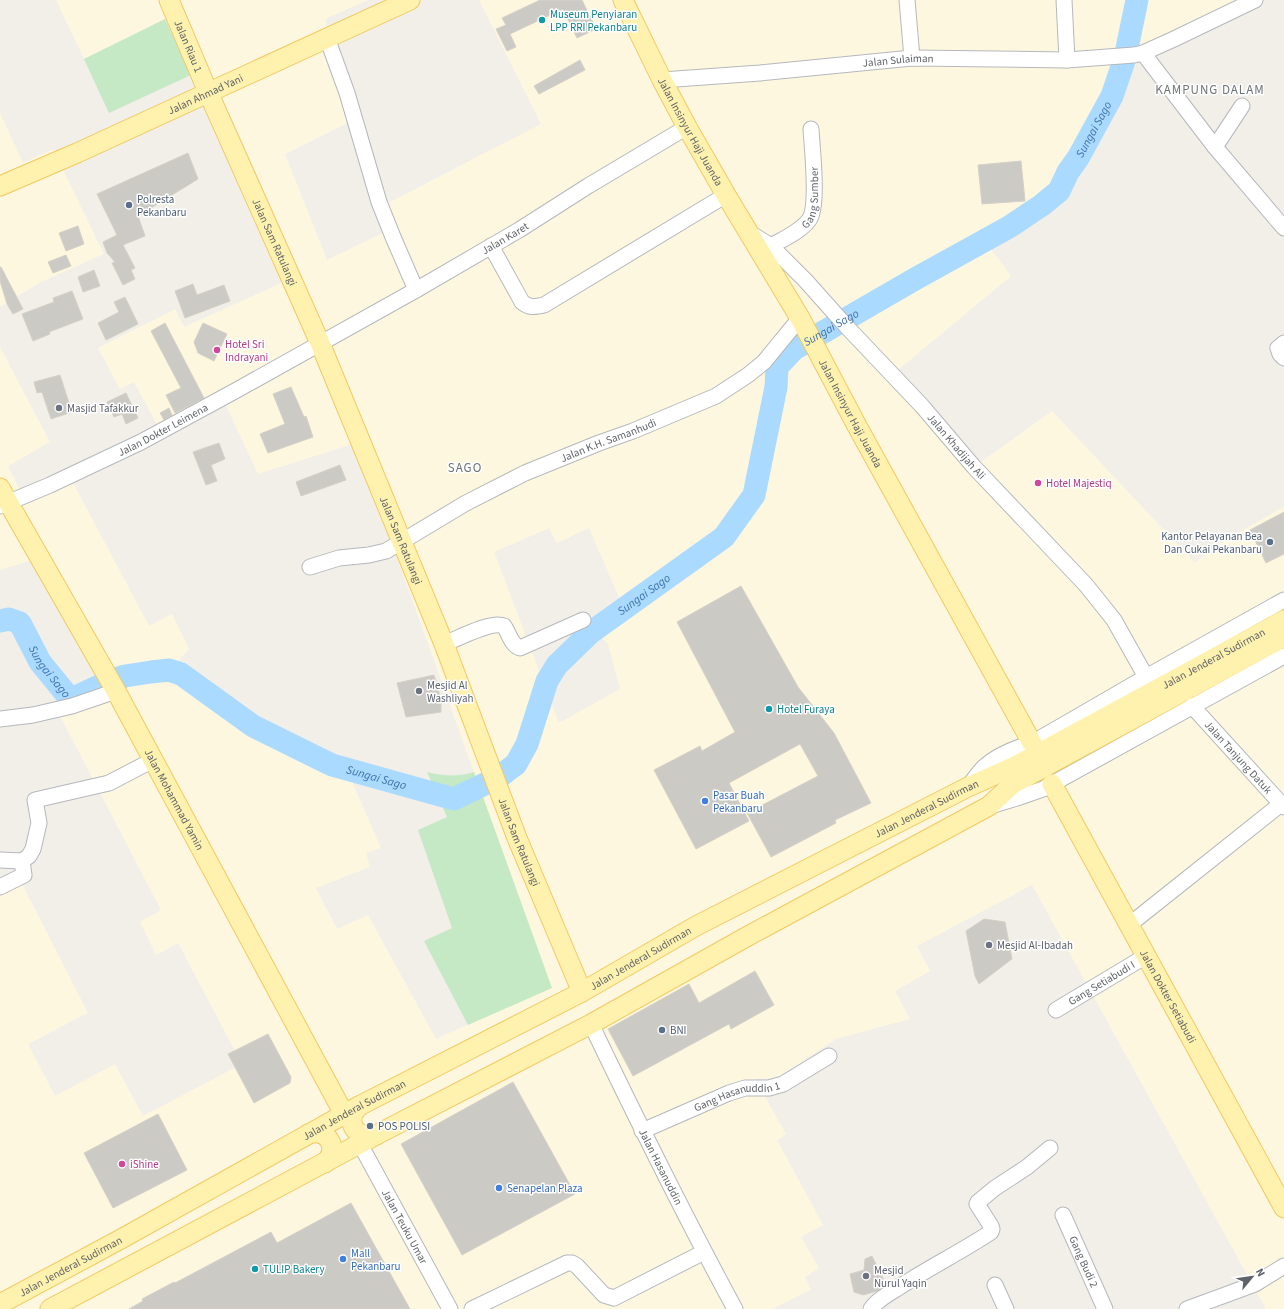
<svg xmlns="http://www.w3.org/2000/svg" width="1284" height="1309" viewBox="0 0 1284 1309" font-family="'Source Sans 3',sans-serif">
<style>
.commercial{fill:#fef7e0;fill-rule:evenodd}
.green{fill:#c5e8c5}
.water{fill:#aadaff}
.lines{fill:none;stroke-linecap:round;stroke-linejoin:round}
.river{stroke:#aadaff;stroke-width:23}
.building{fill:#cccac5;stroke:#d6d1c6}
.minor-casing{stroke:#b5b8bc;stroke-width:17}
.major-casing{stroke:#f2c960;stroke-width:21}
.minor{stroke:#fff;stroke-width:15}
.major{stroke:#fff2af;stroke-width:19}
.culture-dot{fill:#0f9aa8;stroke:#fff;stroke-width:1.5}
.service-dot{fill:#5c6f8a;stroke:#fff;stroke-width:1.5}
.hotel-dot{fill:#d1479c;stroke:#fff;stroke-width:1.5}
.worship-dot{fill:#6b7280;stroke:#fff;stroke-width:1.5}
.shop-dot{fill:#3f7fe0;stroke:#fff;stroke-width:1.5}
.labels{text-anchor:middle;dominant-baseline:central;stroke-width:3;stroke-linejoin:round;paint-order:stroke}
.culture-label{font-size:11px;fill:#0d838f;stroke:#fff;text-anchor:start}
.street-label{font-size:11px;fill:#5f6368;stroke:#fff}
.service-label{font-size:11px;fill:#4e5e75;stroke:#fff;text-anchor:start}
.hotel-label{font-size:11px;fill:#b23c85;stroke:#fff;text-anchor:start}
.worship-label{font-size:11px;fill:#5b616d;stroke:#fff;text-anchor:start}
.shop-label{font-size:11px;fill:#366cbe;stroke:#fff;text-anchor:start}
.water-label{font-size:12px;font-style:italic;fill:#4174aa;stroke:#fff}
.quarter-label{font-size:13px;letter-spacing:1px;fill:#70757a;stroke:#fff}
</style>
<rect width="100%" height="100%" fill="#f1efe8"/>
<g class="commercial">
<path d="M56,0H368L325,19L357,118L285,154L327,260L393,228L386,204L541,124L479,0H1258L1143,53L1056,195L985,241L1011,276L892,375L974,467L1052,411L1195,563L1213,547L1284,507V1309H1266L1032,885L917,946L930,971L895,991L910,1019L836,1039L777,1078L755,1079L786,1134L777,1140L823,1225L801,1237L819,1268L805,1277L811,1290L772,1309H0V886L18,876L88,1013L28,1044L55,1096L115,1064L143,1116L242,1064L178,943L156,955L140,922L161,910L59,714L110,693L35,559L0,570V347L50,442L8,466L23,497L69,475L149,626L172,614L189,649L176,663L169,666L188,676L233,708L343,761L381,848L366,853L370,867L316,888L337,929L368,915L436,1039L551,987L356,443L258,474L222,397L160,430L134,382L120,389L98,348L175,309L184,327L301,274L219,90L185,11L165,19L84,59ZM549,528L557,543L589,528L621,602L591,626L608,644L620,689L559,723L494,552Z"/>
<polygon points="0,113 23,163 53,149 104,254 41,282 0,307"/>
</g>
<g class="green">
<polygon points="165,19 191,75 109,113 84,59"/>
<path d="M427,772C441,776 460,777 474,772L552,988L468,1025L424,941L452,928L418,830L447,817Z"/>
</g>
<polygon class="water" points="1130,0 1146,0 1142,5 1132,49 1122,49"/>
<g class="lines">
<path class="river" id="s1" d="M0,621L9,619L20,623L40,662L67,695L71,698L76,697L110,681L125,676L151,672L169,670L181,674L253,726L332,765L454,799L499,777L516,764L527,744L547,681L557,665L590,633L724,537L754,495L776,387L777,367L794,349L915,279L1009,227L1042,205L1059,191L1068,172L1078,158L1112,96L1125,58L1137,0"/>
</g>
<g class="building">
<polygon points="540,0 582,0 596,29 577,38 563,9 510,34 516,47 507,51 496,29 506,25 502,18"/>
<polygon points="580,60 585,70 539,94 534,86"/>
<polygon points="188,153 198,179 138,216 145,236 123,245 135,268 131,270 135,279 123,285 112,263 115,262 107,253 103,242 117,235 97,194"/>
<polygon points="1021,161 1025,201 982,204 978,165"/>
<polygon points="78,226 84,244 66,251 59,233"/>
<polygon points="66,255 71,266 53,273 48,262"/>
<polygon points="0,267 1,267 23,309 13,314 7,304 0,281"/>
<polygon points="94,270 100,286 83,292 78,277"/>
<polygon points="193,284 197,295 224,285 230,301 185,318 175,291"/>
<polygon points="72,291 83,319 49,332 50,334 33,341 22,314 54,302 53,298"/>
<polygon points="125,297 138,324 106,340 98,323 119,312 114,302"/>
<polygon points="165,323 204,398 175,413 166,395 181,388 151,331"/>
<polygon points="203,323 227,334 214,361 198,353 194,342"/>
<polygon points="60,375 72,412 51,419 42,392 37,393 34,382"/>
<polygon points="291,387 304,417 306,416 313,437 268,453 260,434 285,424 273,394"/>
<polygon points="126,393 138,418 126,424 122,414 114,417 107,402"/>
<polygon points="169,408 172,415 164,420 160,413"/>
<polygon points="219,443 225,459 211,465 217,481 206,485 193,452"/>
<polygon points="340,465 346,480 301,496 296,482"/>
<polygon points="1284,512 1284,554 1266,563 1250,530"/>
<polygon points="741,586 798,687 834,733 871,803 835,820 836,823 771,857 747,813 818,776 800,744 729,783 749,821 696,849 654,770 700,746 702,751 735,732 677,622"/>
<polygon points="434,675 441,700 441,712 406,717 397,683"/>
<polygon points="984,919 1005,922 1012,959 979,984 975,976 966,931"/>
<polygon points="755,971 774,1005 731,1029 729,1024 633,1076 608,1029 689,984 699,1003"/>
<polygon points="268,1034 291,1077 290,1083 254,1103 228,1054"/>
<polygon points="513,1082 575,1194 462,1255 401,1144"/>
<polygon points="158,1114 187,1170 113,1208 84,1153"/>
<polygon points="351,1203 410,1309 129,1309 143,1301 142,1299 174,1282 175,1283 271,1232 277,1243"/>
<polygon points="872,1256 883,1278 883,1287 877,1291 863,1295 854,1292 850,1274 864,1270 865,1259"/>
</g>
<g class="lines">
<defs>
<g id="minor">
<polyline points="907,0 912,58"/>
<polyline points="1064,0 1067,60"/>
<polyline points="327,38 347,93 379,202 393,237 416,290"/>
<polyline points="1143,53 1215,147 1284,228"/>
<path id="s2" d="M662,80L760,73L912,58L1067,60L1134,55L1143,53L1174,39L1255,0"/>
<polyline points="1215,147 1242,106"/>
<path id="s3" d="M750,233L771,246L806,281L847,327L922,406L974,467L1086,585L1114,620L1146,677"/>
<path d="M491,246L522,302C529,308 535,307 544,305L726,195"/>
<path id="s4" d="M771,246C783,239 800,232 809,220C819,207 812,147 811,129"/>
<polyline points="1284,343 1278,348 1280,354 1284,358"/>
<path id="s5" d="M0,506L50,485L141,442L235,391L416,290L519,230L588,186L687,127"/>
<path id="s6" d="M310,567L339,558L369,555L386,551L466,503L525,473L599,443L633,431L716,396L748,375L764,362L800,318"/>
<path d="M444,644C457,639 492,620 504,626C509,633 511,645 520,648L583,620"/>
<path id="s7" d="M1192,706L1284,807"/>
<polyline points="0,719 33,715 72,706 116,691"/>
<path d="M968,787C973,781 978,773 984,767C997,755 1015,748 1032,743L1146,677L1284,600"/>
<polyline points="990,806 1020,797 1043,789 1284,656"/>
<polyline points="0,860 22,861"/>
<polyline points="0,887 24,875 22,861 29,856 33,849 39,823 35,800 109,783 153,760"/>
<polyline points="1129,925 1281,804"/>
<path id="s8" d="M1056,1010L1146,956"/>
<path id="s9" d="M591,1024C637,1120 684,1215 735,1309"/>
<path id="s10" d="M642,1131L729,1093L745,1088H769L783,1084L829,1056"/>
<path id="s11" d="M360,1144L450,1309"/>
<path id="s12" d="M1063,1215L1105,1309"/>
<polyline points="995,1285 1006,1309"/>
<polyline points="472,1309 567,1263 572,1263 577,1266 604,1295 614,1298 704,1252"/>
<path d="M871,1309C877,1300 888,1294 898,1288C928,1268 961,1252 991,1232L992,1229L991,1226L977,1204L978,1202L995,1188L1027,1167L1050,1148"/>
<polyline points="1187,1309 1255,1284 1284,1266"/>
</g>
<g id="major">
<path id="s13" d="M169,0L208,92L320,343L444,644L517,838L582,992"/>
<path id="s14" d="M623,0L662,80L687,127L726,195L800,318L857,426L1032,743"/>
<path id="s15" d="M0,186L77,153L410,0"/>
<path id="s16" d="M0,488L116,691L344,1114"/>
<path id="s17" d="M1052,784L1284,1208"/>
<path d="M359,1106C343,1121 356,1140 376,1135"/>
<path d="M308,1134C328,1128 340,1148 325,1163"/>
<path id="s18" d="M0,1304L121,1239L359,1106L582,992L696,926L968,787L1015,766L1284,620"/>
<polyline points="50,1309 376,1135 591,1024 748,936 989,806 1013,784 1284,637"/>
</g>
</defs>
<use href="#minor" class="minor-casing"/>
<use href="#major" class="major-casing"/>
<use href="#minor" class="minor"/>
<use href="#major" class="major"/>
</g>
<g class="culture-dot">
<circle cx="542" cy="20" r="4"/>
<circle cx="769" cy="709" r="4"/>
<circle cx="255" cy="1269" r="4"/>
</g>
<g class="service-dot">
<circle cx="129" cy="205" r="4"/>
<circle cx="1270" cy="542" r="4"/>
<circle cx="662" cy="1030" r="4"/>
<circle cx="370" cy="1126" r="4"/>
</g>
<g class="hotel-dot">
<circle cx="217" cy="350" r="4"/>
<circle cx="1038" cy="483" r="4"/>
<circle cx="122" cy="1164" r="4"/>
</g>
<g class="worship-dot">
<circle cx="59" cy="408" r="4"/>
<circle cx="419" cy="691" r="4"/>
<circle cx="989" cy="945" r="4"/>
<circle cx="866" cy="1276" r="4"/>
</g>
<g class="shop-dot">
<circle cx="705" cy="801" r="4"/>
<circle cx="499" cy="1188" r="4"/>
<circle cx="343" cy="1259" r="4"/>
</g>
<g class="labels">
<g class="culture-label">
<text x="550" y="14">Museum Penyiaran<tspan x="550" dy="13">LPP RRI Pekanbaru</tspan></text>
<text x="777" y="709">Hotel Furaya</text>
<text x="263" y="1269">TULIP Bakery</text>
</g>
<g class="street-label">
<text stroke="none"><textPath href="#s13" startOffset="50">Jalan Riau 1</textPath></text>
<text stroke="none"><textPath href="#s2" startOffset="237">Jalan Sulaiman</textPath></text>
<text stroke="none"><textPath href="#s15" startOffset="225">Jalan Ahmad Yani</textPath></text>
<text stroke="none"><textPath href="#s14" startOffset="148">Jalan Insinyur Haji Juanda</textPath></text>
<text stroke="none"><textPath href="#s4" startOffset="69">Gang Sumber</textPath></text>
<text stroke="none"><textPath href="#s5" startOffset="572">Jalan Karet</textPath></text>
<text stroke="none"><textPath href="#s13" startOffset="264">Jalan Sam Ratulangi</textPath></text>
<text stroke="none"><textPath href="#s14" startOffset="472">Jalan Insinyur Haji Juanda</textPath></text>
<text stroke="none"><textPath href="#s5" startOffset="180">Jalan Dokter Leimena</textPath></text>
<text stroke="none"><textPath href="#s6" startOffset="327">Jalan K.H. Samanhudi</textPath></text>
<text stroke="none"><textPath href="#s3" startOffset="298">Jalan Khadijah Ali</textPath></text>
<text stroke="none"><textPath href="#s13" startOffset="588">Jalan Sam Ratulangi</textPath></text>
<text stroke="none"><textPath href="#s18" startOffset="1375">Jalan Jenderal Sudirman</textPath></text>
<text stroke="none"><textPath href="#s7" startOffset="69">Jalan Tanjung Datuk</textPath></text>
<text stroke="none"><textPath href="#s16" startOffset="357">Jalan Mohammad Yamin</textPath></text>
<text stroke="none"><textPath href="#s18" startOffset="1051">Jalan Jenderal Sudirman</textPath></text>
<text stroke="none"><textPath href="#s13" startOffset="912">Jalan Sam Ratulangi</textPath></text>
<text stroke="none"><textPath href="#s18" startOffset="728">Jalan Jenderal Sudirman</textPath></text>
<text stroke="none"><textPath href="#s8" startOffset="53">Gang Setiabudi I</textPath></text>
<text stroke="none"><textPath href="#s17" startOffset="242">Jalan Dokter Setiabudi</textPath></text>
<text stroke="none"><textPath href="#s10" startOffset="102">Gang Hasanuddin 1</textPath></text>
<text stroke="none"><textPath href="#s18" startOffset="404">Jalan Jenderal Sudirman</textPath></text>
<text stroke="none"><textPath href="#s9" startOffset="159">Jalan Hasanuddin</textPath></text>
<text stroke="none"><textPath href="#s11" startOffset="94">Jalan Teuku Umar</textPath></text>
<text stroke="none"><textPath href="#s12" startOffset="51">Gang Budi 2</textPath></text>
<text stroke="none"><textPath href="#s18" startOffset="80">Jalan Jenderal Sudirman</textPath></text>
</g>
<g class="service-label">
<text x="137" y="199">Polresta<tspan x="137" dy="13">Pekanbaru</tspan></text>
<text x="1262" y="536" text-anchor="end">Kantor Pelayanan Bea<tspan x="1262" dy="13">Dan Cukai Pekanbaru</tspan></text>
<text x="670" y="1030">BNI</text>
<text x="378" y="1126">POS POLISI</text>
</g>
<g class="hotel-label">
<text x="225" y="344">Hotel Sri<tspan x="225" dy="13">Indrayani</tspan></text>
<text x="1046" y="483">Hotel Majestiq</text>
<text x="130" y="1164">iShine</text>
</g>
<g class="worship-label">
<text x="67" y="408">Masjid Tafakkur</text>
<text x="427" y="685">Mesjid Al<tspan x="427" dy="13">Washliyah</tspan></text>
<text x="997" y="945">Mesjid Al-Ibadah</text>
<text x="874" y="1270">Mesjid<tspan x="874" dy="13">Nurul Yaqin</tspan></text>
</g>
<g class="shop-label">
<text x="713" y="795">Pasar Buah<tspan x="713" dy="13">Pekanbaru</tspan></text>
<text x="507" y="1188">Senapelan Plaza</text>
<text x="351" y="1253">Mall<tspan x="351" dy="13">Pekanbaru</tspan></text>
</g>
<g class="water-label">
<text stroke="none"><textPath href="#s1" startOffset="1508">Sungai Sago</textPath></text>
<text stroke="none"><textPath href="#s1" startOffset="1171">Sungai Sago</textPath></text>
<text stroke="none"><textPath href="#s1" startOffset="823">Sungai Sago</textPath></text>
<text stroke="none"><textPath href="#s1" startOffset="78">Sungai Sago</textPath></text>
<text stroke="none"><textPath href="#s1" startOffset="451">Sungai Sago</textPath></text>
</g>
<g class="quarter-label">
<text x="1210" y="90">KAMPUNG DALAM</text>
<text x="465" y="468">SAGO</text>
</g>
</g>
<g transform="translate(1252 1277) rotate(61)" stroke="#ffffff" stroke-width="3" paint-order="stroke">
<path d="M0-3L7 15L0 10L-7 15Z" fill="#5f6368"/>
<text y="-6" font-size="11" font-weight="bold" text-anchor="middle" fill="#5f6368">N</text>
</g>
</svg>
